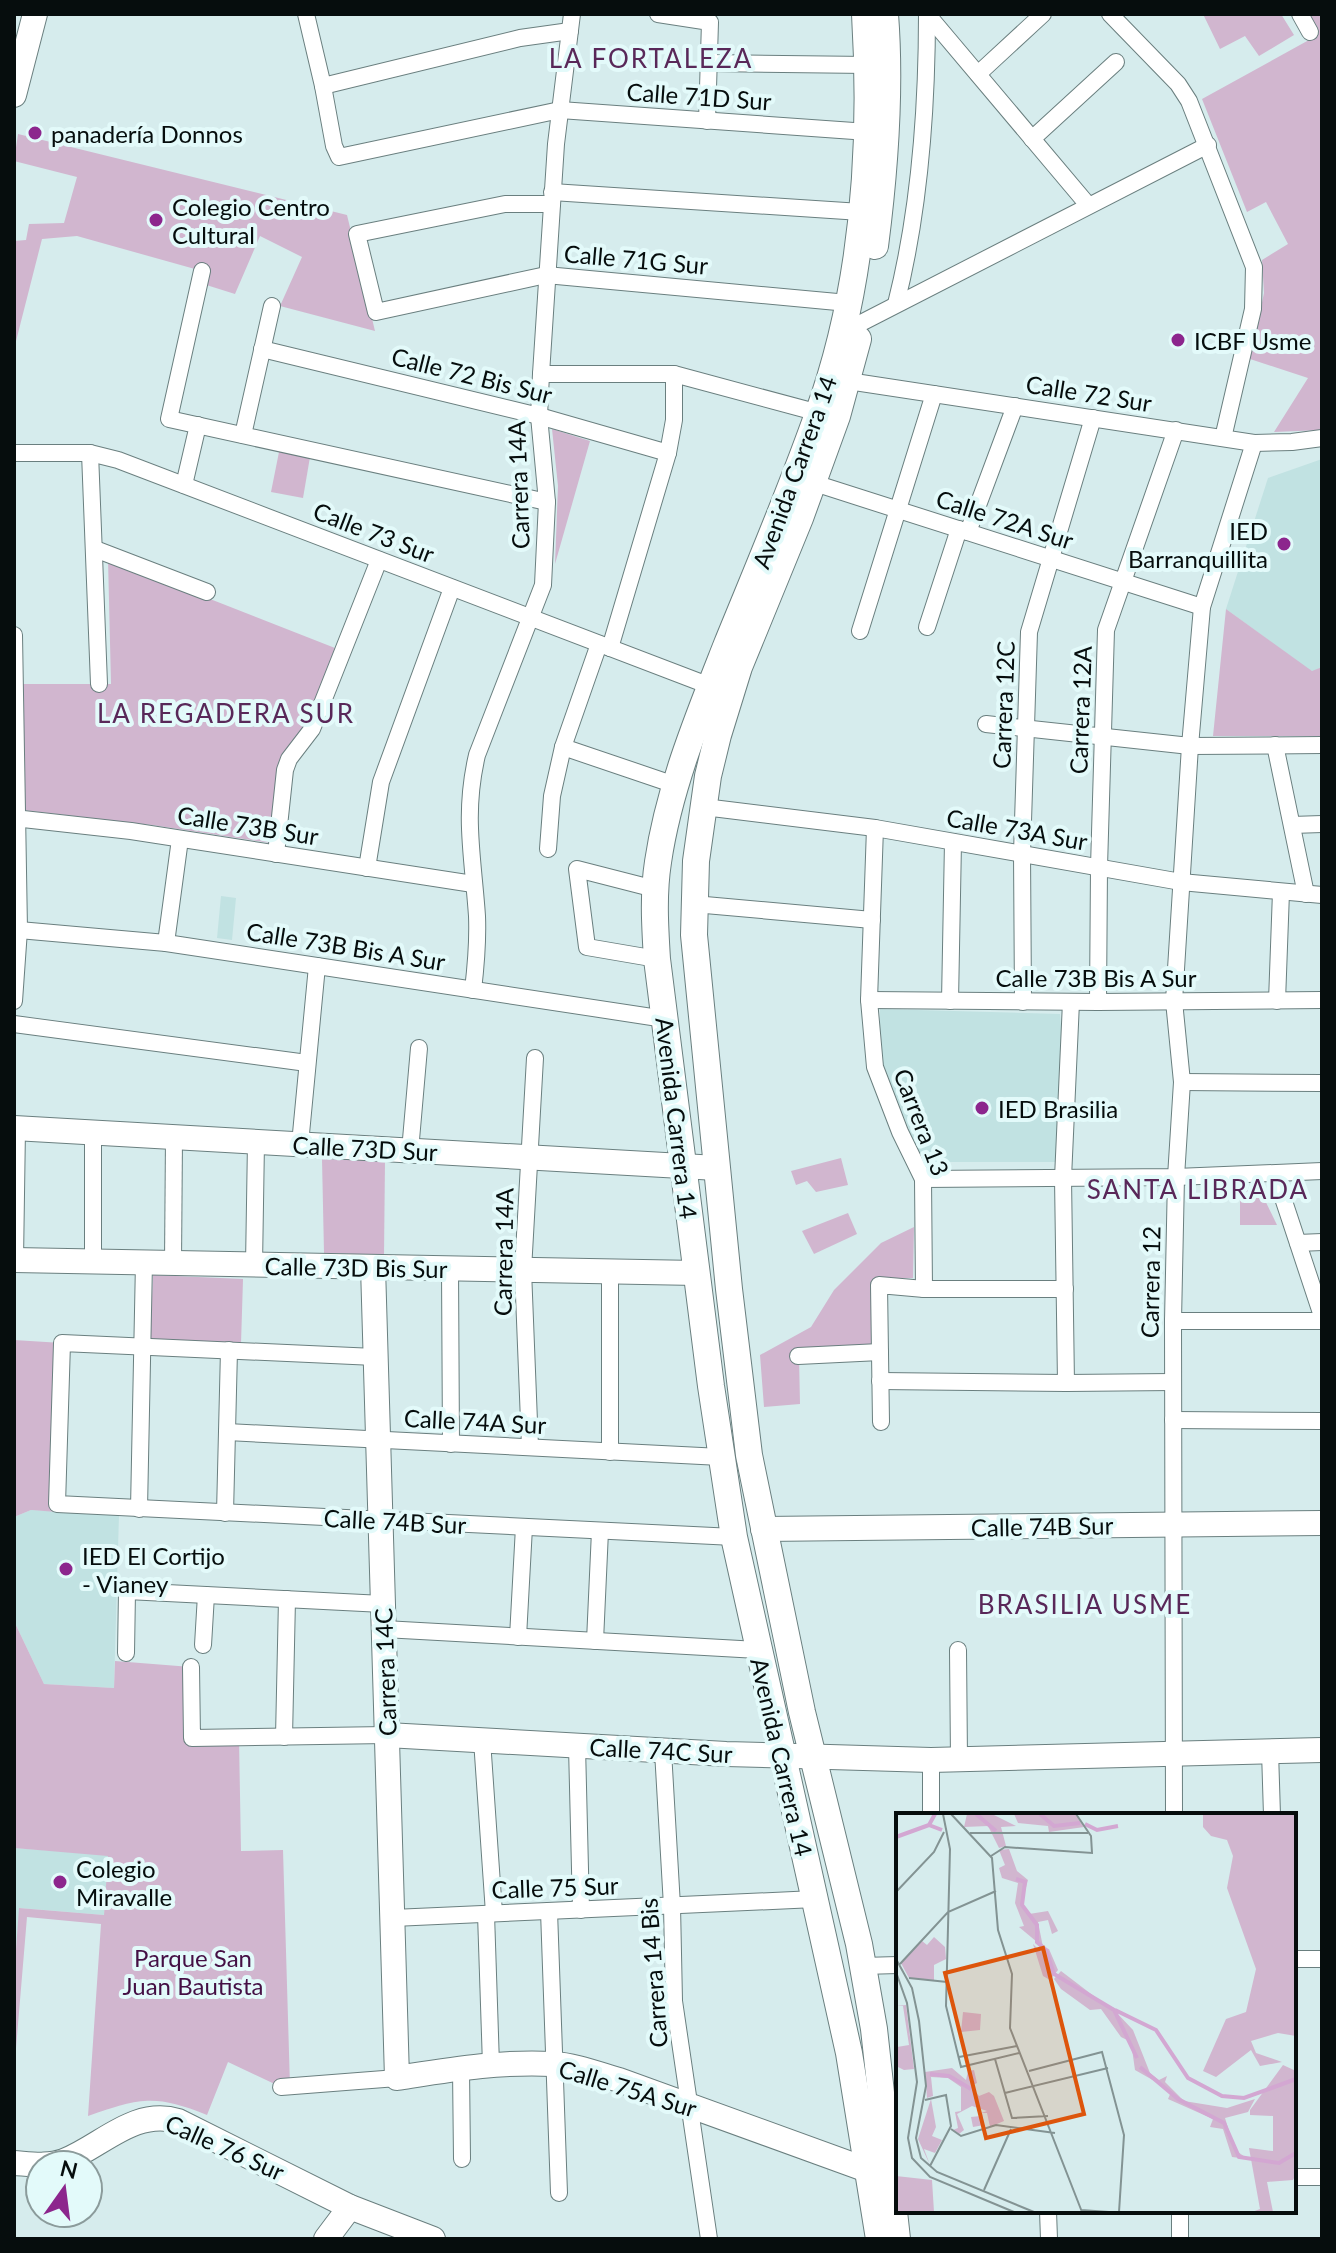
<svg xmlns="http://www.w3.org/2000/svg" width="1336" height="2253" viewBox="0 0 1336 2253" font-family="Lato,sans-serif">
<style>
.built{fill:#c1e2e2}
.green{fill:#d1b6cf}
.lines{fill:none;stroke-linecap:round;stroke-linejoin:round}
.street-casing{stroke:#6a7f7f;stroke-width:18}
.secondary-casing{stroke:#6a7f7f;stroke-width:26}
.primary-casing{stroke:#6a7f7f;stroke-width:28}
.street{stroke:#fff;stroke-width:16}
.secondary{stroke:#fff;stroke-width:24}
.primary{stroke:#fff;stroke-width:26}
.poi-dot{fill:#8c268d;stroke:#e3fafa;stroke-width:3}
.labels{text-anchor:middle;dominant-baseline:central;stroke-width:8;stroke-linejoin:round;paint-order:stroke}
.street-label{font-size:24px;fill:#060d0d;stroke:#e3fafa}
.poi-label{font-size:24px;fill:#060d0d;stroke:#e3fafa;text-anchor:start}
.park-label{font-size:24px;fill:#440f44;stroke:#e3fafa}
.neighbourhood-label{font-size:26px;letter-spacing:2px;fill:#592859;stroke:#e3fafa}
.inset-river{fill:none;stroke:#d3a7d2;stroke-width:4}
.inset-road{fill:none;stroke:#839393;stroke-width:2}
.view{fill:#dd550c;fill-opacity:0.15;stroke:#dd550c;stroke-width:4}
.inset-edge{fill:none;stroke:#060d0d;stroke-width:4}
</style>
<rect width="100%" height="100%" fill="#d6eced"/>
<g class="built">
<polygon points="1322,459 1322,667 1312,672 1226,609 1268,478"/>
<polygon points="221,896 236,898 232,940 217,938"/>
<polygon points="880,1009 1060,1014 1065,1075 1062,1162 917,1162 914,1142 880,1056"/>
<polygon points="31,1510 119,1515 114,1688 44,1684 14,1621 14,1517"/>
<polygon points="14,1848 108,1855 104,1915 20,1908 16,1949 14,1949"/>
</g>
<g class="green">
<polygon points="1203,14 1281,14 1294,35 1259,56 1245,36 1220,49"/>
<polygon points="1306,14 1322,14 1322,430 1274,432 1308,378 1250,359 1264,293 1262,260 1288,244 1266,202 1247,212 1202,99 1318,35"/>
<polygon points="18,134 347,215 375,331 280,306 302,257 260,236 235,294 200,283 202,271 77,236 42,239 14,349 14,241 26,240 29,224 64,223 77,177 14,161"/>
<polygon points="552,429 590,441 555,564 558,486"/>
<polygon points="279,452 310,457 303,498 271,492"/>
<polygon points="108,559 335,648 306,725 270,843 152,825 22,810 22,684 111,684"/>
<polygon points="1226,609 1312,671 1322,667 1322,736 1213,736"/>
<polygon points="841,1158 848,1185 816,1192 807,1181 796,1185 791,1171"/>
<polygon points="322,1159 385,1161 384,1255 324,1253"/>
<polygon points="1240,1190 1260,1190 1277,1225 1240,1225"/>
<polygon points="848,1213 857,1234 814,1254 802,1231"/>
<polygon points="914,1227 913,1278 873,1279 873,1353 799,1356 800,1404 764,1407 760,1355 811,1327 834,1290 881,1243"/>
<polygon points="153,1275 243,1279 241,1344 150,1340"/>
<polygon points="14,1340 62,1343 57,1512 31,1510 14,1517"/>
<path d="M14,1621L44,1684L114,1688L115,1661L191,1667L192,1738H239L241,1851L283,1850L290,2086L281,2087L228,2062L207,2115C155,2094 140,2098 88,2116L101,1924L27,1917L14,2072V1949H16L19,1908L104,1915L108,1856L14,1848Z"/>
</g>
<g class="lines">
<defs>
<g id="street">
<polyline points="306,14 323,86 334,146 339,157 560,110 868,132"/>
<polyline points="658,14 710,22 707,121"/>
<polyline points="927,14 1088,205"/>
<polyline points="1110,14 1178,84 1189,101 1254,267 1253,309 1223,438"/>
<polyline points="1300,14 1310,32"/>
<polyline points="710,63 868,65"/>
<polyline points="978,74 1043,14"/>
<polyline points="323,86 520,38 570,31"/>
<polyline points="1032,139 1116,62"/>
<polyline points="552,192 861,212"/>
<polyline points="552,204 505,204 357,234 376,312 546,275 848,303"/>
<polyline points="202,271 169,419 547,502"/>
<path d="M896,304C920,209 927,112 927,14"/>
<polyline points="861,323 1208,145"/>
<polyline points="262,349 539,416 668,453"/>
<polyline points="541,374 674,374 819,413"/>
<polyline points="848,381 1254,443 1292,442 1322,438"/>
<polyline points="243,435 272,306"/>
<polyline points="14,453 90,453 118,460 710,686"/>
<polyline points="90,453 99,684"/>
<polyline points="808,481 1202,607"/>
<polyline points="184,485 198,425"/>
<polyline points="968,532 1015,406"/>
<polyline points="95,549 207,592"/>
<polyline points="927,627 959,529"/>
<polyline points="860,631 934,394"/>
<polyline points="14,635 19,930 14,1001"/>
<polyline points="610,648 668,453 674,420 674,374"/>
<polyline points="986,724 1190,746 1322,745"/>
<polyline points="1275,745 1306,894"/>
<polyline points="563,747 675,785"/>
<polyline points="704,807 875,828 1181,882 1322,895"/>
<polyline points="14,818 131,831 473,884"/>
<polyline points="1292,825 1322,824"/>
<polyline points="875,828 869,1000 875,1067 900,1132 923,1179 924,1289"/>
<polyline points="548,849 552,796 563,747 599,644"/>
<polyline points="276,854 285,770 289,759 312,729 379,560"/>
<polyline points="367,868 381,782 452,588"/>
<polyline points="655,889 577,869 587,947 657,959"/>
<polyline points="694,904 872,920"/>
<polyline points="19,930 166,943 665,1019"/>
<polyline points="166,943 180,839"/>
<path d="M473,990C476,965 478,941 477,916C473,857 463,815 477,755L543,585L547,502L539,416L541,374L556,144L572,14"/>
<polyline points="869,1000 1098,1002 1322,1000"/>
<polyline points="950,1001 953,842"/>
<polyline points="1277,1001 1281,892"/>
<polyline points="1023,1002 1022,853 1029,632 1093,418"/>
<polyline points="1098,1002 1099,867 1106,630 1176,430"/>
<polyline points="14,1024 307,1063"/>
<polyline points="1182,1082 1322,1083"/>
<polyline points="300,1144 317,966"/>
<polyline points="410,1151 419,1048"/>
<polyline points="1275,1174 1322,1316"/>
<polyline points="923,1179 1176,1177 1322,1171"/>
<polyline points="1298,1243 1322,1242"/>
<polyline points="15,1260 17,1128"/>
<polyline points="93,1261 93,1133"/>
<polyline points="173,1263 174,1137"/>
<polyline points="254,1265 256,1142"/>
<polyline points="450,1269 451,1444"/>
<polyline points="610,1272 610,1452"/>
<polyline points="1173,1321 1322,1321"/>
<polyline points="798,1356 880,1352"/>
<polyline points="375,1357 62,1343 57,1504 734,1537"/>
<polyline points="880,1381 1066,1383 1173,1382"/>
<polyline points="1066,1383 1063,1178 1071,1002"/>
<polyline points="1173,1420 1322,1421"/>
<polyline points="881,1422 879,1285 924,1289 1065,1289"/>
<polyline points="227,1432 721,1457"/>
<polyline points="530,1447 523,1270 535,1058"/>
<polyline points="139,1509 144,1262"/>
<polyline points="225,1513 229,1350"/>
<polyline points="384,1629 758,1650"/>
<polyline points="518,1637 524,1527"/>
<polyline points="595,1641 600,1531"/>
<polyline points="203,1645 206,1595"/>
<polyline points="958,1650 959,1760"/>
<polyline points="126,1653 127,1591 383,1604"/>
<polyline points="191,1667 192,1738 387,1735"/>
<polyline points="284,1737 287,1599"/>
<polyline points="482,1740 494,1913"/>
<polyline points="577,1746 581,1910"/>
<polyline points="663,1751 672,1906 674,2001 709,2239"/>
<polyline points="1270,1751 1272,1815"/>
<polyline points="931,1760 931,1815"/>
<polyline points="1174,1815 1173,1321 1176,1177 1182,1082 1174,1001 1190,746 1202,607 1254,443"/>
<polyline points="549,1911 559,2193"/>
<polyline points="486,1914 491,2065"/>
<polyline points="393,1918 815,1899"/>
<polyline points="1294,1959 1322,1959"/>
<polyline points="863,1966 898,1965"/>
<polyline points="461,2069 462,2159"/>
<polyline points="281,2087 397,2078"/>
<polyline points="1294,2177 1322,2177"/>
<polyline points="1048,2211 1049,2239"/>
<polyline points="1180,2211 1180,2239"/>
</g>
<g id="secondary">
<polyline points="14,95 35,14"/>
<polyline points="14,1128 717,1168"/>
<polyline points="14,1260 697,1273"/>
<path d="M373,1267L397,2078C449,2070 500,2061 553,2064C575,2065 598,2074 619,2080L870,2171"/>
<polyline points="763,1529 1322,1523"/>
<polyline points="387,1735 726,1754 931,1760 1322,1750"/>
<path d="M14,2163C30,2164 48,2167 64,2161C102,2146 134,2108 178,2121L350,2207L433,2239"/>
<polyline points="326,2239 350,2207"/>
</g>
<g id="primary">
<path d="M865,14C873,147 864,287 818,414C791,491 758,568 727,644C699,715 669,787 658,862C653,894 655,927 657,959L711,1386L734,1537L849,2053L879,2239"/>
<path d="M875,246C885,169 891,91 885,14"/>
<polyline points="858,339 837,416 800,518 739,667 718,735 708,776 696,861 694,935 729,1289 749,1455 802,1712 859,1944 874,2029 897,2239"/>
</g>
</defs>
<use href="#street" class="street-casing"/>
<use href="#secondary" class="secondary-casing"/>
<use href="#primary" class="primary-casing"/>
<use href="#street" class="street"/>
<use href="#secondary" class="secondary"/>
<use href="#primary" class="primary"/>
</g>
<g class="poi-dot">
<circle cx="35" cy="133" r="8"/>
<circle cx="156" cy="220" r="8"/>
<circle cx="1178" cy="340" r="8"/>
<circle cx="1284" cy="544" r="8"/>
<circle cx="982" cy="1108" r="8"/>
<circle cx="66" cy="1569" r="8"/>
<circle cx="60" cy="1882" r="8"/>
</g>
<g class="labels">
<g class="street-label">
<text transform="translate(699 96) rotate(4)">Calle 71D Sur</text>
<text transform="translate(636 259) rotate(5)">Calle 71G Sur</text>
<text transform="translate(472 375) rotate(14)">Calle 72 Bis Sur</text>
<text transform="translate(1089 393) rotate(9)">Calle 72 Sur</text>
<text transform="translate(794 472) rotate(-70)">Avenida Carrera 14</text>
<text transform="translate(518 485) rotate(-92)">Carrera 14A</text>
<text transform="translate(1005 519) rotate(18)">Calle 72A Sur</text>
<text transform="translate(374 532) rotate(21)">Calle 73 Sur</text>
<text transform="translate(1003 705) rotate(-88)">Carrera 12C</text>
<text transform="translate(1080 710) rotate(-88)">Carrera 12A</text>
<text transform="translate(248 825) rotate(9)">Calle 73B Sur</text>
<text transform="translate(1017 829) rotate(10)">Calle 73A Sur</text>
<text transform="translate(346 946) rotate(9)">Calle 73B Bis A Sur</text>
<text x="1096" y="977">Calle 73B Bis A Sur</text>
<text transform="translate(677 1118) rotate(83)">Avenida Carrera 14</text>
<text transform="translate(922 1122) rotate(69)">Carrera 13</text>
<text transform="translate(365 1148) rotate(3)">Calle 73D Sur</text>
<text transform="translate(503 1252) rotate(-89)">Carrera 14A</text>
<text transform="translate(356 1267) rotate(1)">Calle 73D Bis Sur</text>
<text transform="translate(1150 1282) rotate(-89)">Carrera 12</text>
<text transform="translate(475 1421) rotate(3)">Calle 74A Sur</text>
<text transform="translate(395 1521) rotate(3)">Calle 74B Sur</text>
<text transform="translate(1042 1526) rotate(-1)">Calle 74B Sur</text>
<text transform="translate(385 1672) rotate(-92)">Carrera 14C</text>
<text transform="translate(661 1750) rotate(3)">Calle 74C Sur</text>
<text transform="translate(782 1757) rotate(77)">Avenida Carrera 14</text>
<text transform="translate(555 1887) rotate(-2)">Calle 75 Sur</text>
<text transform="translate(653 1973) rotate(-94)">Carrera 14 Bis</text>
<text transform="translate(628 2088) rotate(17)">Calle 75A Sur</text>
<text transform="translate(225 2147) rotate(24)">Calle 76 Sur</text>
</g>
<g class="poi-label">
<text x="51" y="133">panadería Donnos</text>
<text x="172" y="206">Colegio Centro<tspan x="172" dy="28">Cultural</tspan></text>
<text x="1194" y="340">ICBF Usme</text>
<text x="1268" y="530" text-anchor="end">IED<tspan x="1268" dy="28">Barranquillita</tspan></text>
<text x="998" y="1108">IED Brasilia</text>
<text x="82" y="1555">IED El Cortijo<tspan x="82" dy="28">- Vianey</tspan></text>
<text x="76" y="1868">Colegio<tspan x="76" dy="28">Miravalle</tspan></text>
</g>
<g class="park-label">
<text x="193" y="1957">Parque San<tspan x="193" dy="28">Juan Bautista</tspan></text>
</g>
<g class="neighbourhood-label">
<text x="651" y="58">LA FORTALEZA</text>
<text x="226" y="713">LA REGADERA SUR</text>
<text x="1198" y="1189">SANTA LIBRADA</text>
<text x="1085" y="1604">BRASILIA USME</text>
</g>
</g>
<g transform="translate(896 1813)">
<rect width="400" height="400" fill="#d6eced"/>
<path d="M71,1H96L120,13L105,14L110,33L103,35L92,13L68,14ZM118,1H179L188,14L153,19L152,13L122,10ZM307,1H400V223L382,220L355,228L360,240L386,249L364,253L355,237L320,264L307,258L330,206L350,199L360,156L331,75L337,43L331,27L315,23L307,14ZM113,36L121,58L132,67L126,89L133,101L152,98L162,118L156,121L152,107L142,109L147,134L123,114L128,113L119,90L122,70L106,65L103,55L109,52L103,37ZM38,124L49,134L50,146L38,152V167L13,165L5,150L26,128L31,132ZM137,131L145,139L143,134L153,136L162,157L154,167L147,163ZM165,158L203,187L255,215L220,199L237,217L254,260L263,267L271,263L269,269L288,288L331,295L359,286L352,299L329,305L339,337L352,346L336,344L327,316L314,314L317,306L272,286L275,279L269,274L239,257L235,229L225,224L205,196L194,197L165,176L158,166ZM10,192L18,256L8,257L0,253V225L1,234L13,232L7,193H0ZM67,199L85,201L84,217L65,219ZM387,252L400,258V361L397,367L371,369L377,399H356L364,396L353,335L377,338V303L354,302V297ZM56,255L70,267L72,258L78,257L81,270L75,273L83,283L93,279L98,283L108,308L94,314L91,300H86L88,312L77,314L75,304L85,303V300L91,298L76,293L61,301L68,317L63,321L57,317L62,315L59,299L65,298V274L52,265L35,264L37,283L31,285L29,259ZM35,286L40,314L36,323L46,327L39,340L28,336L34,352L22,326ZM0,363L36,367L38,399H0Z" fill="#d1b6cf"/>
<path class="inset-river" d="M39,1L33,12L46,17M80,1L100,18M144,1L158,13L184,10M189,11L201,17L222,13M0,24L33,12M120,66L129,69L126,92L141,112V129L150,137L158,161L218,197L241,245M219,197L260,217L292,265L326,283L348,285L400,266M244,254L282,286L328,310L343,344L383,350L400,340M34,261L53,263L75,276"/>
<path class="inset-road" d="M47,1L54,36L50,193L65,254L123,240M55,1L96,45L102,117L116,161L114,215L186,399M74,20H192M95,43L109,34L196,40L195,23L180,1M0,79L38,39L48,19M0,146L16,175L23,208L30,273L20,325L25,345L41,359L138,399M4,151L52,99L100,78M0,159L11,190L21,269L12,325L16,345L34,364L118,399M13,165L51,169M63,244L121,233M99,246L116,305L152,303M133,258L206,239L228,322L223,399M109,280L212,255M29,287L50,282L55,313L34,353M55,316L65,323L100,312L159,320M88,377L115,316M185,397L213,399"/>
<path class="view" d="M147,135L188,301L90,325L49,160Z"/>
<rect width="400" height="400" class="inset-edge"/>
</g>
<rect width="1336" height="2253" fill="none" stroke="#060d0d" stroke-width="32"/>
<g transform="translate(64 2189) rotate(14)"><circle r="38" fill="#e3fafa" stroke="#8b9b9b" stroke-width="2"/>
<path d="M0-6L14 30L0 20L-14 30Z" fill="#8c268d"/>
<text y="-12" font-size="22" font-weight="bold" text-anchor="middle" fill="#060d0d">N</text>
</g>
</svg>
